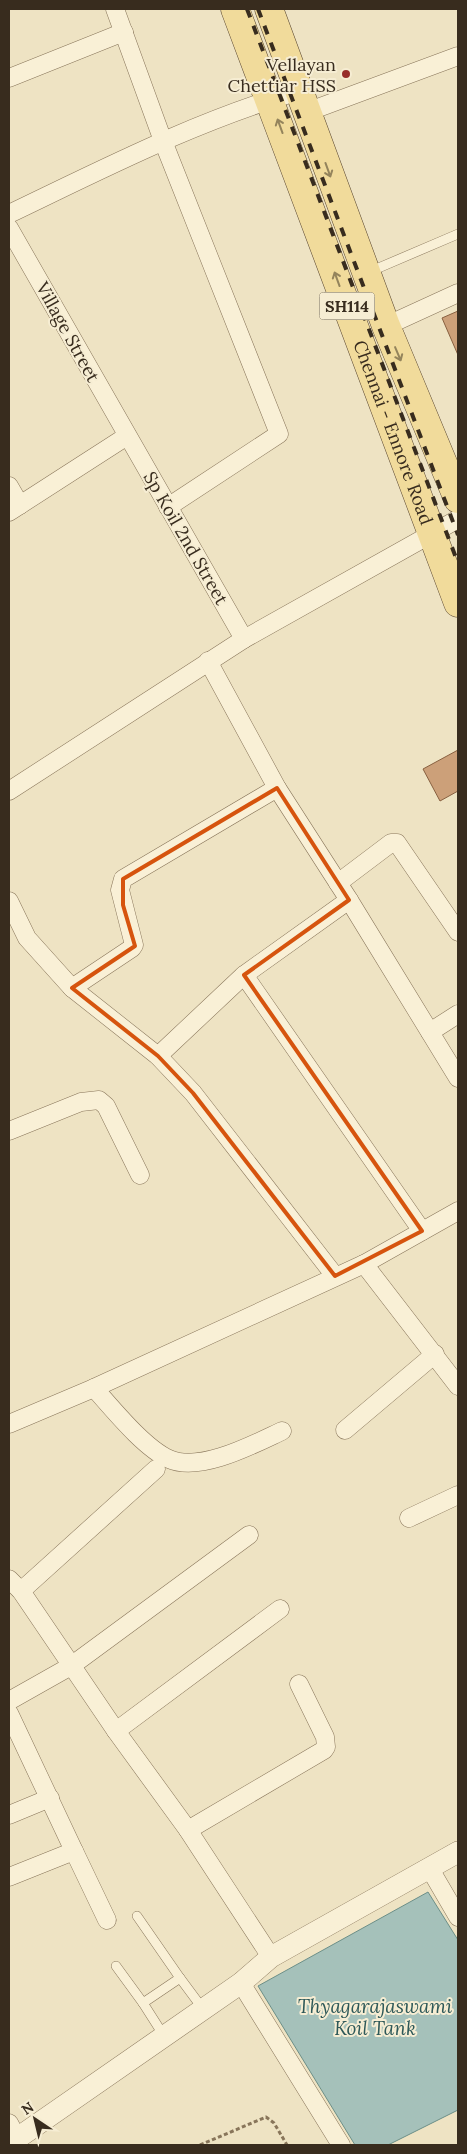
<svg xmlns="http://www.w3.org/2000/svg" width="467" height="2154" viewBox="0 0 467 2154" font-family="Lora,serif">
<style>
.water{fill:#a5c1ba;stroke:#6c8f88}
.building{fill:#cca079;stroke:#886040}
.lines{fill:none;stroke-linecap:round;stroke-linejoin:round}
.service-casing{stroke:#88755a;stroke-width:10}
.minor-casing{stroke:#88755a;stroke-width:19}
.tertiary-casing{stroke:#88755a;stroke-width:22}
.primary-casing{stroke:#56432e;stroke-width:29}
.path{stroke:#88755a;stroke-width:3;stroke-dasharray:4 2.5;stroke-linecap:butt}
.service{stroke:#f9f0d6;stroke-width:9}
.minor{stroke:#f9f0d6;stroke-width:18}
.tertiary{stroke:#f9f0d6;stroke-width:21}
.primary{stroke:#f1db9b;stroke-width:28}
.rail{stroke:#382c1e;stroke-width:4;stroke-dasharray:9 9;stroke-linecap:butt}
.oneway{stroke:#94845c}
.marked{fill:none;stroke:#d6540e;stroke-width:4;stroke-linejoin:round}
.poi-dot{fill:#982e2a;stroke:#f6edd3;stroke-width:2}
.labels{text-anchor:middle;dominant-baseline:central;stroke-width:4;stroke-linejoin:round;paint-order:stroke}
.shield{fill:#f6edd3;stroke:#716654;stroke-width:1}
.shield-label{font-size:16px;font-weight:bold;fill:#382c1e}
.poi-label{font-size:18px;fill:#382c1e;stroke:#f6edd3;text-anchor:end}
.street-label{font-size:18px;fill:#382c1e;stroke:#f6edd3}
.water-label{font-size:19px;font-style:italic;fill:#2d5858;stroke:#f6edd3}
</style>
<rect width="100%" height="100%" fill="#eee3c3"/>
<polygon class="water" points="428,1892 458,1940 458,2110 388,2145 355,2145 258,1986"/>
<g class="building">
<polygon points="458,311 458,355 442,318"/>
<polygon points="458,750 458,791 440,801 423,769"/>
</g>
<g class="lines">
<defs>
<g id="service">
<polyline points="369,272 458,234"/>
<polyline points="137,1916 180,1978"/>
<polyline points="116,1966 143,2003"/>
<polyline points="164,2036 143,2003 180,1978 203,2009"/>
</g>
<g id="minor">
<polyline points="115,9 163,141 279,434 168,507"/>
<polyline points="9,78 124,32"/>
<polyline points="307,112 458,56"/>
<path d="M9,214C103,169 198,120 299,91"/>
<polyline points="9,228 244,639"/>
<polyline points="386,326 458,293"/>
<polyline points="9,486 20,505"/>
<polyline points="9,512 127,436"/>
<polyline points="208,661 277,788 349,900 458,1078"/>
<polyline points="9,791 244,639 458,519"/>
<polyline points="338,883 391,843 397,843 458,932"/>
<polyline points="9,901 27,938 72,988 158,1056 193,1093 335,1276"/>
<polyline points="244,975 422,1231"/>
<polyline points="72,988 132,948 134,945 120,890 123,879 277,788"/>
<polyline points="430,1032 458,1014"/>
<polyline points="158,1056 244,975 349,900"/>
<polyline points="9,1131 81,1102 99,1100 106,1106 140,1175"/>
<polyline points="364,1264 458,1386"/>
<path d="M94,1388C112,1408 144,1448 169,1459C200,1473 254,1444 282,1431"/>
<polyline points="9,1424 94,1388 364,1264 458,1211"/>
<polyline points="345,1430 435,1354"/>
<polyline points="409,1518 458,1495"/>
<polyline points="9,1579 21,1591 116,1731 188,1830 271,1957"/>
<polyline points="21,1591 156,1469"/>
<polyline points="9,1701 71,1666 249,1535"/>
<polyline points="9,1713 74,1851 9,1877"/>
<polyline points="116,1731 280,1609"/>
<polyline points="9,1815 50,1798"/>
<polyline points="188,1830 324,1750 326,1747 325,1737 299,1684"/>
<polyline points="74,1851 107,1920"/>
<polyline points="430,1869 458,1917"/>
<polyline points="241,1983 341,2145"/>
<polyline points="9,2123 17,2138"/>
</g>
<polyline id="tertiary" points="9,2144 241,1983 271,1957 458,1852"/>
<g id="primary">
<path id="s1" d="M235,9L458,603"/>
<polyline points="269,9 386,326 458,499"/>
</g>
</defs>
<use href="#service" class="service-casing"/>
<use href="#minor" class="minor-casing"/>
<use href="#tertiary" class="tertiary-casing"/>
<use href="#primary" class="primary-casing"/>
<polyline class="path" points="200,2145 266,2117 274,2123 287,2145"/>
<use href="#service" class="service"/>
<use href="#minor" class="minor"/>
<use href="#tertiary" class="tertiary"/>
<use href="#primary" class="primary"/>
<g class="rail">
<polyline points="247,9 458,563"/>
<polyline points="258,9 458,535"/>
</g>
</g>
<defs><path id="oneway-shaft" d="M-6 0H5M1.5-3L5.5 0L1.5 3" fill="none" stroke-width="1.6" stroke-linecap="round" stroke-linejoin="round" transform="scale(1.25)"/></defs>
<g class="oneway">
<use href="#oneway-shaft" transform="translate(280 126) rotate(-110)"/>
<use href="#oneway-shaft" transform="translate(328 170) rotate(70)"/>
<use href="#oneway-shaft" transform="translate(337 279) rotate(-110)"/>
<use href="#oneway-shaft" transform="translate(398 354) rotate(67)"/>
</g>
<path class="marked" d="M277,788L349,900L244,975L422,1231L335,1276L193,1093L158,1056L72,988L135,946L123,905V879Z"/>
<circle class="poi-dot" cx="346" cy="74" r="5"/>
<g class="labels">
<rect class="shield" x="319.5" y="292.5" width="55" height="27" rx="4"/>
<g class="shield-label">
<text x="347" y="306">SH114</text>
</g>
<g class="poi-label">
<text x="336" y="64">Vellayan<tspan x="336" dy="21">Chettiar HSS</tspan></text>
</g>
<g class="street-label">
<text transform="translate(68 332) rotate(61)">Village Street</text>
<text stroke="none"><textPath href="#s1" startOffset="452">Chennai - Ennore Road</textPath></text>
<text transform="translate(186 538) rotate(60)">Sp Koil 2nd Street</text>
</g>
<g class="water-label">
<text x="375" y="2006">Thyagarajaswami<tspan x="375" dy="22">Koil Tank</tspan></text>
</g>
</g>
<rect width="467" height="2154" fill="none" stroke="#382c1e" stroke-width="20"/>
<g transform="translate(35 2119) rotate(325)" stroke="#f6edd3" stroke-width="4" paint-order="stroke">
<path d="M0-4L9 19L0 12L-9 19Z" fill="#382c1e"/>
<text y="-8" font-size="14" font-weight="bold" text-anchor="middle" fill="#382c1e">N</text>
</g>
</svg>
